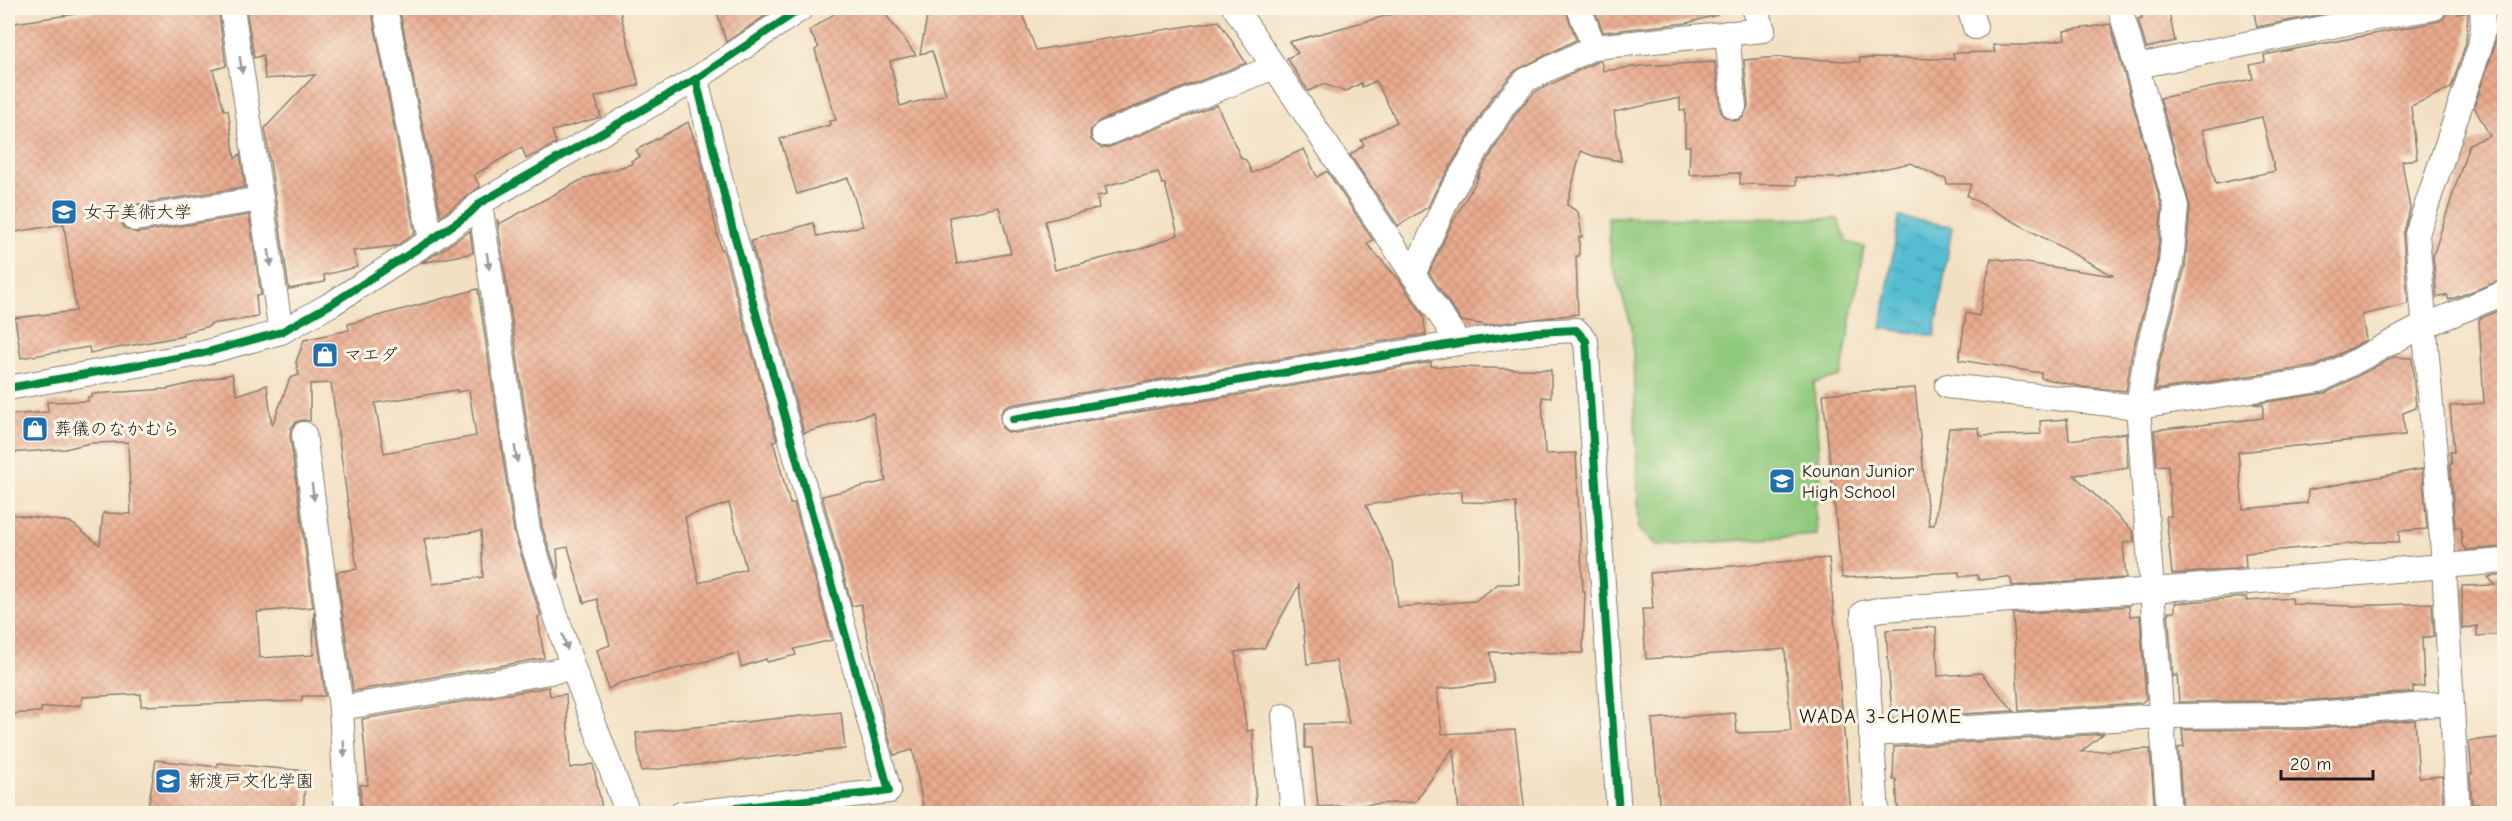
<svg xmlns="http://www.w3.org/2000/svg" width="2512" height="821" viewBox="0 0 2512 821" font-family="'Comic Neue','Klee One',sans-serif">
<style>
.garden{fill:#8fc97d;stroke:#56724c;stroke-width:1.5}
.water{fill:url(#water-ripples);stroke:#386c77;stroke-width:1.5}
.building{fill:url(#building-cross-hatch);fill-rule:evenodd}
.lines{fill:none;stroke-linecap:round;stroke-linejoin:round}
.street-casing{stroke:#877e70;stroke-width:26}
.street{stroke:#fff;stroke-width:24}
.cycleway-casing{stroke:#fcf5e5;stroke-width:11}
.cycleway{stroke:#00873e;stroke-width:8}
.oneway{fill:#999}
.labels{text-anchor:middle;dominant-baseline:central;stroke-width:6;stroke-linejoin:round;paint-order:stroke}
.poi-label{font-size:18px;fill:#1c1c1c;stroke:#fcf5e5;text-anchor:start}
.neighbourhood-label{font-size:20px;letter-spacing:1.5px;fill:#1c1c1c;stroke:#fcf5e5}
</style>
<defs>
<pattern id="water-ripples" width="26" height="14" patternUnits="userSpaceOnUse" patternTransform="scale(1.5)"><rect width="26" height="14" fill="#55bdd2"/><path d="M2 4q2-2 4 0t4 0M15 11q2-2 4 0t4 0" fill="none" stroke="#4699aa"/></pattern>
<pattern id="building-cross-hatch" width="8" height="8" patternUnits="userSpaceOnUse" patternTransform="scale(1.5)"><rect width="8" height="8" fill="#e9aa8e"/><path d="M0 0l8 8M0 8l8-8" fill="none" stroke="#c7927a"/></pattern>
</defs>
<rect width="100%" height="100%" fill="#fcf5e5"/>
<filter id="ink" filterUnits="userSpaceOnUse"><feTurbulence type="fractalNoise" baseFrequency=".0167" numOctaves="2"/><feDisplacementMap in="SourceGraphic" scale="12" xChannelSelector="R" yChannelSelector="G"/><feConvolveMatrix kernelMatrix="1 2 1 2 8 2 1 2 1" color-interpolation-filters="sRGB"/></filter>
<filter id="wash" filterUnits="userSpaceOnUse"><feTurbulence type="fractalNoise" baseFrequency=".008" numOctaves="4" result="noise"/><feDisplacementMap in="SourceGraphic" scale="24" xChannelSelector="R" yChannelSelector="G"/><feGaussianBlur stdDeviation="1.35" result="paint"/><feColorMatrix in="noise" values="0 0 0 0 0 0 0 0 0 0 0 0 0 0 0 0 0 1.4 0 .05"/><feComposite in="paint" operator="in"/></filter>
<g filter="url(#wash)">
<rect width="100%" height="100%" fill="#f2e0c3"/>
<polygon class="garden" points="1608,217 1838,219 1847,242 1864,247 1841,376 1814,383 1822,501 1815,502 1817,535 1657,546 1639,530 1632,327 1611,261"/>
<polygon class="water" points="1899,217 1952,226 1935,336 1881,328"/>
<g id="blocks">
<g class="building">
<polygon points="116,8 218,8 226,66 213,70 224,110 228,110 235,159 240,154 245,187 133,205 126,208 121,221 124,228 137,233 249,215 261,295 256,296 258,317 210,324 210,326 183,333 183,336 90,353 89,347 21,358 15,318 76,311 64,224 8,233 8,24"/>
<polygon points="246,8 371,8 415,233 396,246 353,251 357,267 324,275 325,282 289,289 265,128 315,75 265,79 263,55 254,58"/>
<polygon points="399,8 619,8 639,85 595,97 601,117 552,131 556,143 538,153 526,159 522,147 474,175 480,187 441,216"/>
<polygon points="716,8 777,8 726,42"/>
<path d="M843,8H881L916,55L890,61L900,106L946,94L932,51L920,54L927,17L955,8H1020L1036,50L1219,21L1246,63L1099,121L1090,131L1091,140L1101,148L1109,147L1217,105L1241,158L1246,160L1252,173L1304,149L1317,177L1327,171L1373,240L1367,244L1400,281L1423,315L1426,334L1011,405L1004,408L1000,415L1002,428L1008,432L1015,433L1431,362V366L1551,370V398L1542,397L1545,454L1576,453L1583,591H1585L1583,653L1490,652L1494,683L1437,689L1442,734L1515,730L1525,813H1459L1453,748L1415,802L1318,807L1312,748H1305V724L1349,723L1336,661L1307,664L1299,585L1264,648L1235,652L1247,731L1253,730L1256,813H924L913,750L894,755L884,721L861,604L852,606L822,496L886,481L873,413L804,433L751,241L813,223L817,236L863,226L848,178L797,194L780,139L830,125L829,121L836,120L815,50L819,47L809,31ZM1158,172L1162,184H1165L1178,235L1144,248L1055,270L1045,221L1099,208L1097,196L1107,194L1105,186ZM999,207L1011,253L957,264L949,217ZM1462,491V502L1516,503L1519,584H1498L1475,601L1398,607L1393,563L1366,505Z"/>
<polygon points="1415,8 1565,8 1576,40 1515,71 1492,97 1436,190 1428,207 1398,226 1350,155 1364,145 1361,140 1397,122 1376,81 1362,87 1361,83 1345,92 1324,84 1308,91 1287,58 1298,53 1289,42"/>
<polygon points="1594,8 1715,8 1717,15 1687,23 1603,32"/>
<polygon points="2139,8 2168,8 2175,41 2146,48 2138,19 2142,18"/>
<polygon points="2253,8 2353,8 2257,27"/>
<path d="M2448,8H2457V14L2468,12L2466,43L2451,88L2411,106L2417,159L2402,161L2410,209L2403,235L2408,304L2362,315L2366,340L2316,366L2155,390L2159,364L2185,267L2190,207L2160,98L2253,79L2250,65L2265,62L2264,55L2436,22L2444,19ZM2262,117L2275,171L2216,184L2202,130Z"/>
<polygon points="2505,8 2505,279 2449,300 2447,295 2437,298 2433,256 2469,144 2490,136 2474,107 2494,48 2497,29 2496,9"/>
<polygon points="2110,24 2162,207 2157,261 2131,357 2126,391 2083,387 2041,378 2041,373 1959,360 1966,313 1979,316 1991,258 2114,276 1967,196 1971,184 1947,184 1946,178 1941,178 1911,163 1838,178 1796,177 1796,185 1740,184 1740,173 1689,175 1690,146 1685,146 1685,110 1680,110 1680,98 1614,112 1621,161 1593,156 1581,151 1567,205 1578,212 1582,237 1579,237 1579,256 1576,256 1578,314 1486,325 1461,321 1429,273 1451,225 1479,176 1477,177 1516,113 1535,92 1598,61 1601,61 1603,71 1641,66 1715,62 1720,109 1723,116 1735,121 1743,118 1748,106 1744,60 1779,57 1860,62 1859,58 1954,59 1953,53 1995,52 1993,45 2026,45 2065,39 2064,31"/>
<path d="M688,122L699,152L721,250L723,249L777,440L773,441L790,504L794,503L832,640L794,649L796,655L767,662L766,659L741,667L738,653L620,683L608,689L597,650L610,645L597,599L584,603L568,547L557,549L559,579L542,527L497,219L499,224L585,178L632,164L631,161L640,157L636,150ZM729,503L746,569L699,583L685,517Z"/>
<polygon points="470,231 473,253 421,263 439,252"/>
<path d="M478,289L514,532L541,616L538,617L544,658L353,691L337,572L357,569L331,383L310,384V421L303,420L296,422L291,428L290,436L313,607L257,612L260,658L313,655L314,611L325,696H302V701L141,706V694L82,697L81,705L41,708V712L8,714V514L70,522L100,545L103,513L131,514L128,442L90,443L65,449L8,453V415L48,412L47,402L88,401V397H92V394L167,389L232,374L237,395L267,385L272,426L290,378L299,375L296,362L304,340L349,330L348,324ZM457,390V392L469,390L476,436L384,453L375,403ZM481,531L483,577L433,584L424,539Z"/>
<polygon points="2505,308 2505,547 2466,550 2462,545 2461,527 2455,528 2450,464 2452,464 2450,452 2454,452 2450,406 2484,403 2479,319"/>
<polygon points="2394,357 2412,358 2416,408 2403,413 2405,435 2238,452 2243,509 2307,503 2308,490 2422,469 2427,529 2399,531 2399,542 2371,542 2245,553 2246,568 2172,574 2166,516 2171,516 2168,465 2157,466 2154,430 2263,418 2263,405 2253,404 2326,393"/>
<polygon points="1915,388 1929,525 1934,525 1949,428 1979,428 1980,436 2041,434 2040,421 2067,419 2069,440 2126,433 2128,468 2074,475 2133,531 2134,542 2123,543 2126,578 2012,586 2011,579 2007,577 1979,580 1977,575 1959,577 1959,572 1842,578 1823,394"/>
<polygon points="1829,558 1851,813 1660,813 1652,719 1735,713 1737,733 1791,731 1785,649 1646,659 1642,609 1653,609 1650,573"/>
<polygon points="2505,575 2505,634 2477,636 2477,626 2462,629 2462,586 2495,585 2488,577"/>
<polygon points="2247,597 2247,601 2292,598 2293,604 2350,606 2432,603 2434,636 2422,638 2424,686 2413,687 2413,692 2303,701 2179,702 2177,674 2173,677 2168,612 2175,612 2175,603"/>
<polygon points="2129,606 2130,616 2140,615 2146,699 2141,703 2019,711 2013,614"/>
<polygon points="1936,627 1938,676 1981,673 2014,711 1892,718 1886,630"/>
<polygon points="549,687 550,696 566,694 570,768 593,764 603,813 361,813 360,785 368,785 362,719"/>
<polygon points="841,712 845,749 641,771 636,733"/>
<polygon points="2415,720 2419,778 2442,776 2443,807 2355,813 2183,813 2178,748 2184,747 2182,730 2304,729"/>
<polygon points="2103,734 2081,752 2150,749 2155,813 1898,813 1896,780 1893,780 1894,747"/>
<polygon points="2505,737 2505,813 2480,813 2479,804 2472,804 2470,774 2472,774 2469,741"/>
<polygon points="156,760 218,767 218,763 306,771 303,813 147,813"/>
</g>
</g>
</g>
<g filter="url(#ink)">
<use href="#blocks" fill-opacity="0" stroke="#877e70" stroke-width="1.5"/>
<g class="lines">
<defs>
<g id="street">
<polyline points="232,8 281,332"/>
<polyline points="385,8 431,240"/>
<polyline points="1235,8 1459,343"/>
<polyline points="1579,8 1594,47"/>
<polyline points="1969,8 1975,27"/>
<polyline points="2120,8 2176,206 2171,263 2145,361 2138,407 2169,814"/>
<polyline points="1727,33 1734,107"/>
<polyline points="2138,66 2347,23 2434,8"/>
<polyline points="1104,134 1274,67"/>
<polyline points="480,203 528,530 573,668 628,814"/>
<polyline points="135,219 261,199"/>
<polyline points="1413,275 1448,197 1504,105 1526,80 1594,47 1763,30 1754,8"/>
<polyline points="1947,386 2138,407 2320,380 2415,330 2504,293"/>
<polyline points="8,388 204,353 281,332 333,303 431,240 469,214 480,203 696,79 802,8"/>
<polyline points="1013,419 1459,343 1536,332 1576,330 1586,341 1619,814"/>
<polyline points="304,434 341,708 347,814"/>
<polyline points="341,708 573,668"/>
<polyline points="1284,716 1293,814"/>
<polyline points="1871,734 2161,716 2304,715 2451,703"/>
<polyline points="681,814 889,791 732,227 696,79"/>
<polyline points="1877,814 1863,613 1883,609 2153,590 2504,561"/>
<polyline points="2458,814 2444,565 2417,234 2480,46 2483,27 2482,8"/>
</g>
</defs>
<use href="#street" class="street-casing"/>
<use href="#street" class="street"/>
<defs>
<g id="cycleway">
<polyline points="8,388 204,353 281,332 333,303 431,240 469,214 480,203 696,79 802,8"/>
<polyline points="1013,419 1459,343 1536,332 1576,330 1586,341 1619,814"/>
<polyline points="681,814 889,791 732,227 696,79"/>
</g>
</defs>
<use href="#cycleway" class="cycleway-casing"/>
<use href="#cycleway" class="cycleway"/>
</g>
<defs><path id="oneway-solid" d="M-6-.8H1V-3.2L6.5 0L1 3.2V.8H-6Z" transform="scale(1.5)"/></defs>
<g class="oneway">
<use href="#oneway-solid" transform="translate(241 65) rotate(81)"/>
<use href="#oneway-solid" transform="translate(270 258) rotate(81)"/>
<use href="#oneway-solid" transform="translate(488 261) rotate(82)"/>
<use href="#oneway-solid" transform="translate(516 454) rotate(81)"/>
<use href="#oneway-solid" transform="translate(313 492) rotate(82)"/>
<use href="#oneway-solid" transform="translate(565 642) rotate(72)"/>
<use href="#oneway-solid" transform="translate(344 748) rotate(87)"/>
</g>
</g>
<defs>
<symbol id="university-square" viewBox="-11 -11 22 22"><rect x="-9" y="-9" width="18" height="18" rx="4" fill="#1f6fb2" stroke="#fcf5e5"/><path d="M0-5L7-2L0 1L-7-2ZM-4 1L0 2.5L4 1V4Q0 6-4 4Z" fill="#fff"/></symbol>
<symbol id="shop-square" viewBox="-11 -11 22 22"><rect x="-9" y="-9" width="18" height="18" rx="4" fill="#1f6fb2" stroke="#fcf5e5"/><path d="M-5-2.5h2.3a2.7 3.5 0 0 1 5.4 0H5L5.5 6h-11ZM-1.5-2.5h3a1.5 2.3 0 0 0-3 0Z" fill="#fff"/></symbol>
<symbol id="school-square" viewBox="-11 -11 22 22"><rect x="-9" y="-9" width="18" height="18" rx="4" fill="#1f6fb2" stroke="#fcf5e5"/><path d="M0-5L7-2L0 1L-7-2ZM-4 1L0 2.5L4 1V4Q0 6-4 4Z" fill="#fff"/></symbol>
</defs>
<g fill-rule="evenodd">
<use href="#university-square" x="49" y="197" width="30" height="30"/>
<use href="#shop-square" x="310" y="340" width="30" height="30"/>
<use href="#shop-square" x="20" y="414" width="30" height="30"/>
<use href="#school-square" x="1767" y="466" width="30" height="30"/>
<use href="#university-square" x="153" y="766" width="30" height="30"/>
</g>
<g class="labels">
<g class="poi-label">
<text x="84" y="212">女子美術大学</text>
<text x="344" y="355">マエダ</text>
<text x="54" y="429">葬儀のなかむら</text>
<text x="1802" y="471">Kounan Junior<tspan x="1802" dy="21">High School</tspan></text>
<text x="188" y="781">新渡戸文化学園</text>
</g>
<g class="neighbourhood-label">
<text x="1881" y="716">WADA 3-CHOME</text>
</g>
</g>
<rect width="2512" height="821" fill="none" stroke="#fcf5e5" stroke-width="30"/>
<path d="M2281 770v9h92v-9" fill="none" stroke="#1c1c1c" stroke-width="3"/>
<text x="2290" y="770" font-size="18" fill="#1c1c1c" stroke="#fcf5e5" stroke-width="4.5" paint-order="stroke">20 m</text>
</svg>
